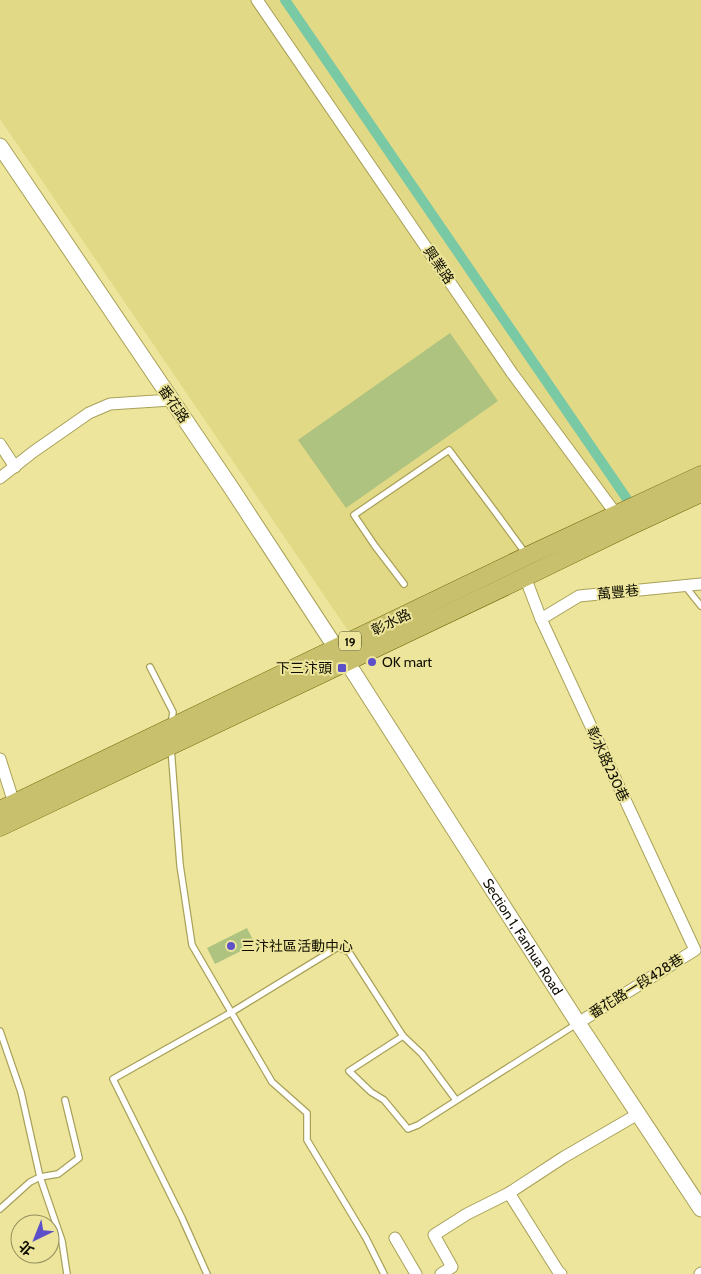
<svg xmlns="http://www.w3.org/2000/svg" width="701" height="1274" viewBox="0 0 701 1274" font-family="Cabin,'Noto Sans TC',sans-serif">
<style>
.built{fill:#e2d986}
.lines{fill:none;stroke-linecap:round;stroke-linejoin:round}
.canal{stroke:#7ac9a5;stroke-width:10}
.building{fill:#adc37f}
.service-casing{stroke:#a9a159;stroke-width:8}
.minor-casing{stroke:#a9a159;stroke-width:13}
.secondary-casing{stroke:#a9a159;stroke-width:17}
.primary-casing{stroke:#706607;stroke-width:19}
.service{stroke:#fff;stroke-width:5.5}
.minor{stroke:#fff;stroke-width:11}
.secondary{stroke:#fff;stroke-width:15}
.primary{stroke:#c8c06d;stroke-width:18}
.poi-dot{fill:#5e50c9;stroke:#ece59b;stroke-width:2}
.labels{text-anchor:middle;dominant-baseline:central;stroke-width:4;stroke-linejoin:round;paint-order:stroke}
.shield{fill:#ece59b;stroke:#524e2e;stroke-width:1}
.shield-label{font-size:12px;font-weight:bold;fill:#100e00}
.street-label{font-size:14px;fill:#100e00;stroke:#ece59b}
.poi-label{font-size:14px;fill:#100e00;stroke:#ece59b;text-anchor:start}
</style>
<rect width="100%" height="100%" fill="#ece59b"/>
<polygon class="built" points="0,0 701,0 701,471 351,635 0,119"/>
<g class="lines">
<polyline class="canal" points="285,0 627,499"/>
</g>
<g class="building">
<polygon points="450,333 498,401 346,508 298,440"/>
<polygon points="247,928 255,944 215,964 207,948"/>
</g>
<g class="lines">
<defs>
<g id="service">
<polyline points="404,584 375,546 354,515 449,450 499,517 526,554"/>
<polyline points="685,586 701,606"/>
<polyline points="150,667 173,712 171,724"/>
<polyline points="171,748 180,865 192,945 272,1082 307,1113 307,1140 366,1238 384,1274"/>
<polyline points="0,1031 21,1092 40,1177 62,1241 67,1274"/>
<polyline points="403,1036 349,1071 371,1092 384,1100 408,1129 418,1125 578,1023"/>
<polyline points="0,1209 30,1182 40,1177 58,1174 79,1158 65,1100"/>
<polyline points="207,1274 182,1218 113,1079 232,1012 338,947 349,952 403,1036 422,1054 456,1100"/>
</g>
<g id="minor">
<polyline points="257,0 512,373 619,518"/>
<polyline points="0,444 15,467"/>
<polyline points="0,478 33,452 89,413 110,404 171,400"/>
<polyline points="525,577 541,619 695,950 578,1023"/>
<polyline points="541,619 579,596 701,584"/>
<polyline points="0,759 14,803"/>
<polyline points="509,1193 558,1271 561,1274"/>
<polyline points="395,1238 416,1274"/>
<polyline points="441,1274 452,1267 434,1235 467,1214 509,1193 564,1157 638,1114"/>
<polyline points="700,1274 701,1273"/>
</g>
<g id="secondary">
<path id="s1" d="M0,146L232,489L336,648L347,662L578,1023L701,1209"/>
</g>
<g id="primary">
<polyline points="0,810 527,556 701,475"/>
<polyline points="0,827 525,577 626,528 701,493"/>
</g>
</defs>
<use href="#service" class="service-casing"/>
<use href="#minor" class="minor-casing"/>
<use href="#secondary" class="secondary-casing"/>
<use href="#primary" class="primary-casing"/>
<use href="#service" class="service"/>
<use href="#minor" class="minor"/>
<use href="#secondary" class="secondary"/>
<use href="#primary" class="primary"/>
</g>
<g class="poi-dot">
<circle cx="372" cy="662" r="5"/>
<rect x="337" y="663" width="10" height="10" rx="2.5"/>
<circle cx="231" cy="946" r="5"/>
</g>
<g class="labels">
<rect class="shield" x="339" y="631.5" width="22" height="19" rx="4"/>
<g class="shield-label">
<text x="350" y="641">19</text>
</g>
<g class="street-label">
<text transform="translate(439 265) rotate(56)">興業路</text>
<text transform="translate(174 404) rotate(56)">番花路</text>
<text transform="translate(618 592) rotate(-6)">萬豐巷</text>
<text transform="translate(391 622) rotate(-26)">彰水路</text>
<text transform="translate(608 764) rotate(65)">彰水路230巷</text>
<text stroke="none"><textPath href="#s1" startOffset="948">Section 1, Fanhua Road</textPath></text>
<text transform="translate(636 986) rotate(-32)">番花路一段428巷</text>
</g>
<g class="poi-label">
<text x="382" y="662">OK mart</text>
<text x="332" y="668" text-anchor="end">下三汴頭</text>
<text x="241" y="946">三汴社區活動中心</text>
</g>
</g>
<g transform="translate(35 1239) rotate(223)"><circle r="24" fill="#ece59b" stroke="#948f5d"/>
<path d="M0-4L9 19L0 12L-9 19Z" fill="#5e50c9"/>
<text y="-8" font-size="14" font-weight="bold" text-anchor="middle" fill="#100e00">北</text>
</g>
</svg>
